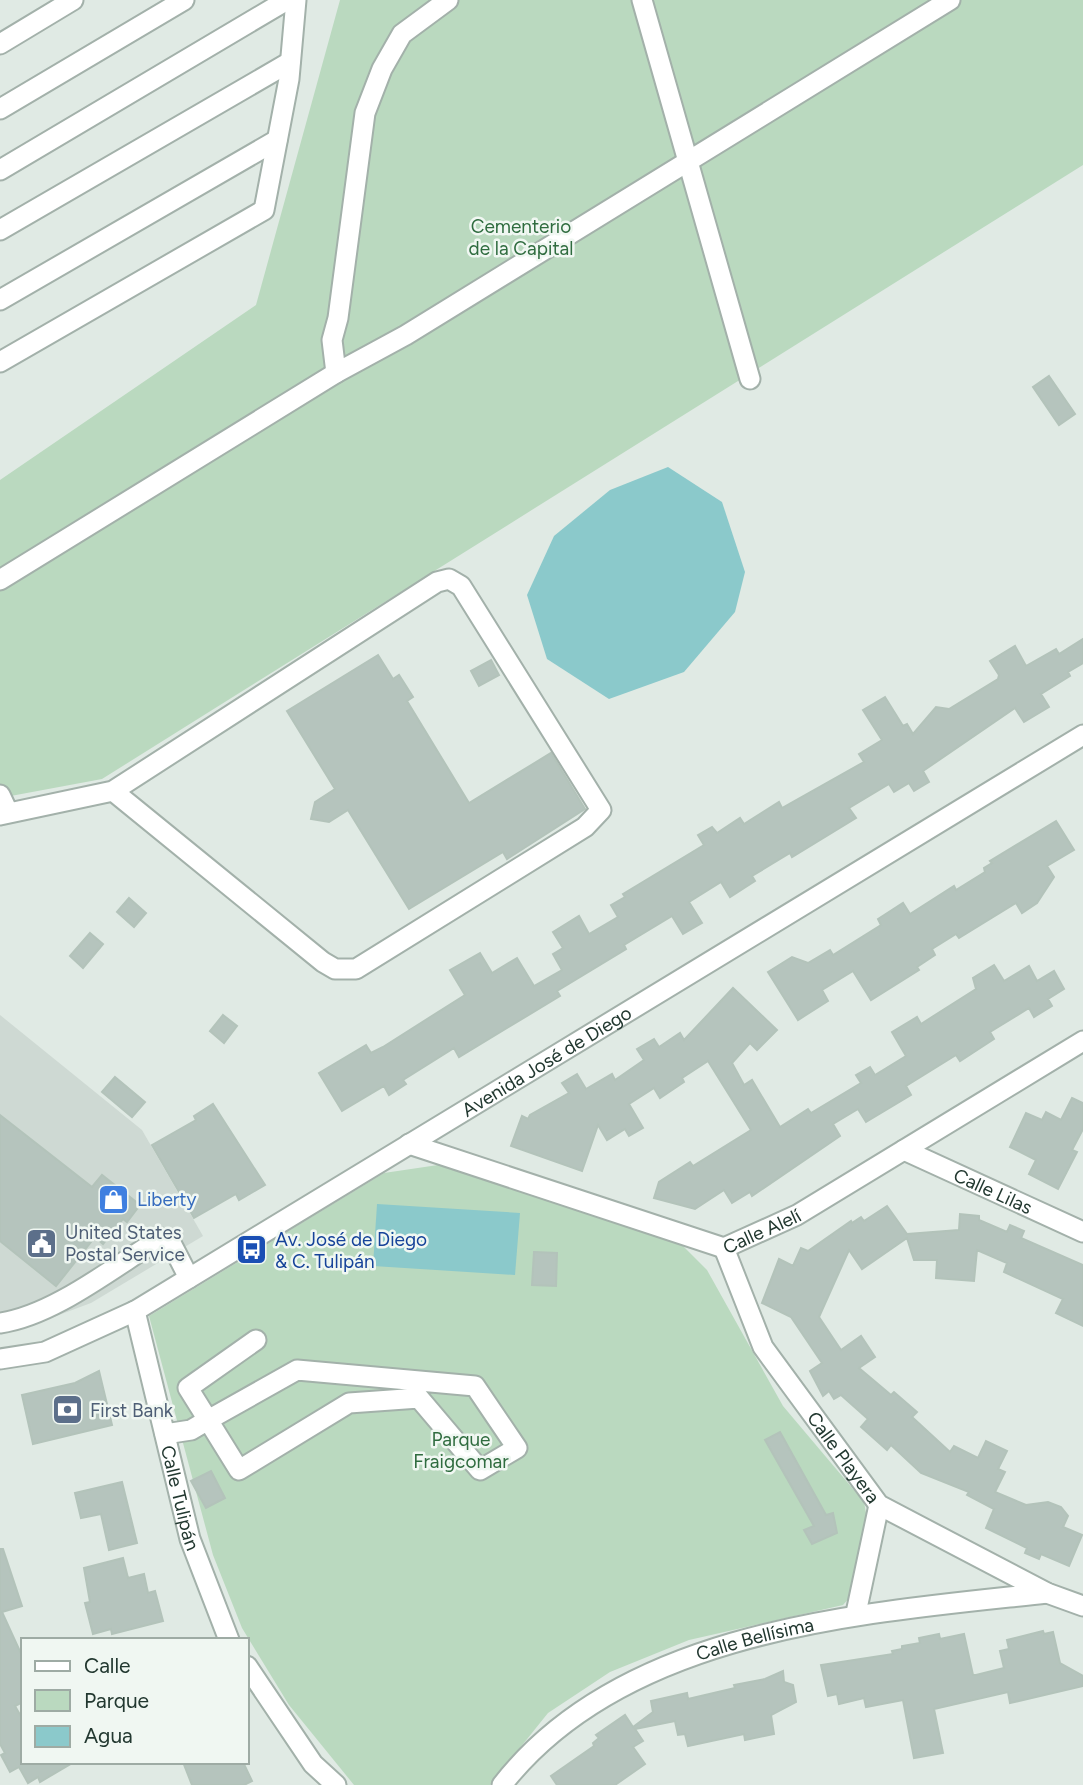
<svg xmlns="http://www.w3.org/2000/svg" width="1083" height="1785" viewBox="0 0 1083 1785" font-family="Figtree,sans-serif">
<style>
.built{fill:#ced9d3}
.green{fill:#bad9bf}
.water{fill:#8bc9cb}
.building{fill:#b5c4bd;stroke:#b3c3ba;stroke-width:2}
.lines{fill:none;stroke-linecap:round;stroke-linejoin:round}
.minor-casing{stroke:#a3b1aa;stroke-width:23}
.minor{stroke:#fff;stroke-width:19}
.labels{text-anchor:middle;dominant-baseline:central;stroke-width:5;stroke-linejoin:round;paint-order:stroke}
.park-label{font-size:19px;fill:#2f6c3f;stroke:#f0f7f2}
.street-label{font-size:19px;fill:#223830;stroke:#f0f7f2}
.shop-label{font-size:19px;fill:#366cbe;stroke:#f0f7f2;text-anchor:start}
.service-label{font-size:19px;fill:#4e5e75;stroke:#f0f7f2;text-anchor:start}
.transit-label{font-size:19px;fill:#164399;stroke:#f0f7f2;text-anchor:start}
</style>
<rect width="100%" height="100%" fill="#e0eae4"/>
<polygon class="built" points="0,1015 142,1130 203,1236 91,1303 32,1325 0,1331"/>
<g class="green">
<polygon points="340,0 1083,0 1083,165 102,779 0,798 0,480 256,305"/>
<polygon points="438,1165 465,1170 680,1243 707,1270 783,1406 864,1502 867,1518 851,1596 843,1605 689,1640 610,1672 548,1713 490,1785 354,1785 289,1705 242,1628 213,1555 149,1316 384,1173"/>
</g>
<g class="water">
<polygon points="668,467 722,502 745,572 735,612 684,672 609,699 547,659 527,595 554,536 610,490"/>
<polygon points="377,1204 520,1213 515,1275 373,1266"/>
</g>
<g class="building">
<polygon points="1049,376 1075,414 1059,425 1033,387"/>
<polygon points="1083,639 1083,663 1068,672 1070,676 1041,694 1049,707 1024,722 1015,708 923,771 929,782 914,791 909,783 894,792 889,784 849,808 856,818 792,857 790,853 752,876 755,881 730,897 721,882 689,902 702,923 683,934 672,916 624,945 626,949 557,991 560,996 459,1057 454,1048 403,1080 406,1084 389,1095 384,1086 342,1111 319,1073 366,1045 371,1053 383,1047 465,995 450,970 480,953 492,973 517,958 534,986 562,970 553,954 563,948 553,932 579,916 589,934 618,917 611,905 625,897 623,894 704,845 698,835 712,827 717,833 740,818 744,824 779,802 782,808 864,762 859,754 882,740 863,710 885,697 903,726 907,724 913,734 936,707 949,709 998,679 999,675 990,661 1015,646 1026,666 1056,649 1059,654"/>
<polygon points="378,655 393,679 399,675 413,697 407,701 469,803 551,753 585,809 507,859 503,852 409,909 348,810 329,822 311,819 315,802 335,789 287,711"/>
<polygon points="491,660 499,675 479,686 471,671"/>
<polygon points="1056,821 1074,850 1047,866 1054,877 1037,903 1022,913 1016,903 959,938 956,934 932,949 935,955 917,967 919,970 871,1000 853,971 822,990 828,1001 798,1020 768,972 792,957 808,963 830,950 833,955 881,925 878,919 903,903 910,914 954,886 956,890 985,872 984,868 992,863 990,861"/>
<polygon points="129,898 146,913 134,927 117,912"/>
<polygon points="90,933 103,944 83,968 70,956"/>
<polygon points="994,965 1004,981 1029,966 1037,981 1054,971 1064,989 1048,999 1052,1006 1034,1017 1029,1008 990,1032 994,1039 960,1061 956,1055 906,1086 911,1095 866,1122 858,1109 833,1124 840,1136 752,1196 750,1192 732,1203 724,1190 695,1209 654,1198 659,1182 690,1162 693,1166 751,1130 708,1061 682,1078 684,1082 660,1098 654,1088 629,1104 643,1128 629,1136 625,1129 607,1140 598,1125 582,1171 511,1146 522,1116 528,1119 530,1115 569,1093 562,1083 577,1074 586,1089 612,1074 615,1080 644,1060 637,1049 654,1039 659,1047 680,1033 684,1040 733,988 777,1030 757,1050 750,1043 732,1063 744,1085 752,1080 780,1127 808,1109 811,1113 861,1083 856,1075 870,1067 875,1075 906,1056 892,1032 917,1017 921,1024 976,989 973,978"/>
<polygon points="223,1015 237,1026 224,1043 210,1031"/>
<polygon points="115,1077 145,1102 132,1117 102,1092"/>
<polygon points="1072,1098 1083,1103 1083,1129 1072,1150 1077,1152 1058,1189 1029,1174 1036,1160 1010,1147 1026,1113 1042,1120 1046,1112 1061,1120"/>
<polygon points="213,1104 265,1185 239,1200 236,1194 194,1218 152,1145 196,1120 194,1116"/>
<polygon points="0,1115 92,1187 102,1175 140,1205 127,1222 123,1219 103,1244 95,1237 56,1286 0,1241"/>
<polygon points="887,1206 907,1234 959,1230 960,1214 979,1216 979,1220 1007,1232 1010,1225 1024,1231 1021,1238 1083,1265 1083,1326 1056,1313 1063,1299 1004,1272 1007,1263 977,1250 974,1281 936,1278 937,1260 914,1260 907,1238 862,1269 849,1250 819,1317 841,1350 861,1336 875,1357 859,1368 891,1395 894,1392 917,1412 912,1417 950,1452 954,1446 978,1458 986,1441 1007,1451 998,1469 1005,1472 995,1492 1026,1505 1048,1502 1061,1507 1068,1516 1063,1527 1082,1535 1069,1566 1041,1554 1039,1559 1025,1553 1027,1548 986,1528 994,1509 967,1495 969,1492 921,1473 891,1445 887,1450 861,1427 868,1419 841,1395 834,1399 829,1391 823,1396 810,1371 822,1363 791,1317 762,1303 779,1259 793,1266 801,1248 808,1251 851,1221 852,1223 861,1217 864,1221"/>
<polygon points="534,1252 557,1253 556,1286 532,1285"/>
<polygon points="99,1371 112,1425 33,1444 22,1395 75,1383"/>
<polygon points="780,1432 826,1515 833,1513 837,1533 812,1544 804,1530 814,1526 765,1440"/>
<polygon points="211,1471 225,1498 206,1508 191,1481"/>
<polygon points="122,1482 137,1543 109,1550 101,1514 81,1518 75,1493"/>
<polygon points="0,1549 3,1549 22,1606 2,1612 23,1658 23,1702 15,1706 23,1720 23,1762 74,1762 40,1782 38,1777 28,1783 19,1767 10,1772 1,1755 5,1753 0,1744"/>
<polygon points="123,1558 128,1578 144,1574 148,1593 155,1591 163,1621 112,1634 111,1629 93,1634 85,1603 90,1602 84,1568"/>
<polygon points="1043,1631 1044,1634 1053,1632 1060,1663 1083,1676 1083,1686 1010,1703 1008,1692 934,1709 943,1753 914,1758 903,1700 866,1707 864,1698 839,1704 837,1694 828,1696 821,1665 893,1654 892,1651 902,1649 902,1646 920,1643 919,1638 939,1634 940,1639 964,1634 973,1675 976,1675 1004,1668 1000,1651 1009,1649 1007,1640"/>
<polygon points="783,1671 784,1682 793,1685 796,1702 771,1715 774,1734 745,1740 744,1734 688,1746 685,1734 678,1735 675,1721 635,1729 643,1741 633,1747 645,1764 615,1785 557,1785 551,1776 594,1746 593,1743 599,1738 596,1735 625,1715 633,1727 653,1712 651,1701 687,1693 688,1699 735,1688 734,1685 765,1679"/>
<polygon points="183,1762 243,1762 252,1781 244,1785 192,1785"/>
</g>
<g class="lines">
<defs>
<g id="minor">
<polyline points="448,0 402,34 382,69 365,113 338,318 332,340 336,373 406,335 950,0"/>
<polyline points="642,0 750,379"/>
<polyline points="0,44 73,0"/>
<polyline points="0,109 184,0"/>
<polyline points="0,170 287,0"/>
<polyline points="0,230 290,62"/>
<polyline points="0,300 277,140"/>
<polyline points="0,362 264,210 289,79 296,0"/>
<polyline points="0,580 336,373"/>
<polyline points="0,795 8,812"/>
<polyline points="0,815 113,791 437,582 449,579 461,586 601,810 585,827 356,969 335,969 323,962 113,791"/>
<path id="s1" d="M409,1144L724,1248L797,1215L1083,1041"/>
<path id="s2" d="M904,1150L1083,1232"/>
<path id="s3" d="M724,1248L763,1347L879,1505L1047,1593L1083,1606"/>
<path id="s4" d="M135,1311L190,1539L229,1640"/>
<path d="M0,1323C53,1316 115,1266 161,1238L170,1241L189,1278"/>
<path id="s5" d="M0,1359L45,1352L135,1311L1083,735"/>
<polyline points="165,1434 191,1430 208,1420 239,1470 349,1403 419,1398 480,1470 517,1448 475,1386 297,1370 208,1420 188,1388 256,1340"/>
<polyline points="856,1613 879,1505"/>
<polyline points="247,1666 313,1764 336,1785"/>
<path id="s6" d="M502,1785C624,1628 865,1613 1047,1593"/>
</g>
</defs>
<use href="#minor" class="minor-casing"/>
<use href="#minor" class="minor"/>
</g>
<defs>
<symbol id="shop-square" viewBox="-11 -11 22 22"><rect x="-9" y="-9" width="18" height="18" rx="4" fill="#3f7fe0" stroke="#f0f7f2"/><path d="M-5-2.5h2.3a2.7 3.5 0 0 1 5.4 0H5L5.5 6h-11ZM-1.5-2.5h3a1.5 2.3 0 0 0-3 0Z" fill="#fff"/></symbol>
<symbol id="civic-square" viewBox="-11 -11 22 22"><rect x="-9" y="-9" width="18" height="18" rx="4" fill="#5c6f8a" stroke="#f0f7f2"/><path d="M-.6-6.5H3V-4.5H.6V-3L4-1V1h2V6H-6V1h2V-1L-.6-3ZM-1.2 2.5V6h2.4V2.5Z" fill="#fff"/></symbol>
<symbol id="bus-square" viewBox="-11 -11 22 22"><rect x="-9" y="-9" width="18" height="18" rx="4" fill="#1a4fb4" stroke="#f0f7f2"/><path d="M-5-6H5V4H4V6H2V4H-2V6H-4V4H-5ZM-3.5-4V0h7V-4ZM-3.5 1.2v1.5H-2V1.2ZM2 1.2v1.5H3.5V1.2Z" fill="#fff"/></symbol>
<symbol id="bank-square" viewBox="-11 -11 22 22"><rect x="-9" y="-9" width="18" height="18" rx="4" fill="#5c6f8a" stroke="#f0f7f2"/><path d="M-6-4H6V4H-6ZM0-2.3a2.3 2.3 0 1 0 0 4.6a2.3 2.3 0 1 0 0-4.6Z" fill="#fff"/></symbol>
</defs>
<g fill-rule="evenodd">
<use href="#shop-square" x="96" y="1182" width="35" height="35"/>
<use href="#civic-square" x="24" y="1226" width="35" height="35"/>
<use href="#bus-square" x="234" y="1232" width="35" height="35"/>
<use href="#bank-square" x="50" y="1392" width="35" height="35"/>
</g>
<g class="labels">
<g class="park-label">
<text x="521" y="226">Cementerio<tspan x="521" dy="22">de la Capital</tspan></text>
<text x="461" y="1439">Parque<tspan x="461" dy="22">Fraigcomar</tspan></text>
</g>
<g class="street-label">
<text stroke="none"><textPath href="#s5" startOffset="626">Avenida José de Diego</textPath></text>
<text stroke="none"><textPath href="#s2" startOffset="98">Calle Lilas</textPath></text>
<text stroke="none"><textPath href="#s1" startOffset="373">Calle Alelí</textPath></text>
<text stroke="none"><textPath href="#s3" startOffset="243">Calle Playera</textPath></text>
<text stroke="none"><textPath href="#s4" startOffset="192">Calle Tulipán</textPath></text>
<text stroke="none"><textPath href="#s6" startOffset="298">Calle Bellísima</textPath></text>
</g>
<g class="shop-label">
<text x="137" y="1199">Liberty</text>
</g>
<g class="service-label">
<text x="65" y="1232">United States<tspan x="65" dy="22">Postal Service</tspan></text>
<text x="90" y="1410">First Bank</text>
</g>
<g class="transit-label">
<text x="275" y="1239">Av. José de Diego<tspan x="275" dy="22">&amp; C. Tulipán</tspan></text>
</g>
</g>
<rect x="21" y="1638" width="228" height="126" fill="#f0f7f2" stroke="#9eaba4" stroke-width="2"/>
<rect x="35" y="1661" width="35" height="10" fill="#ffffff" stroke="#9eaba4" stroke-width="2"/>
<text x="84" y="1673" font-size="21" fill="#223830">Calle</text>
<rect x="35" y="1690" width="35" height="21" fill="#bad9bf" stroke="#9eaba4" stroke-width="2"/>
<text x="84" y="1708" font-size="21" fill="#223830">Parque</text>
<rect x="35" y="1726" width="35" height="21" fill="#8bc9cb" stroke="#9eaba4" stroke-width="2"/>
<text x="84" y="1743" font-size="21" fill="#223830">Agua</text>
</svg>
